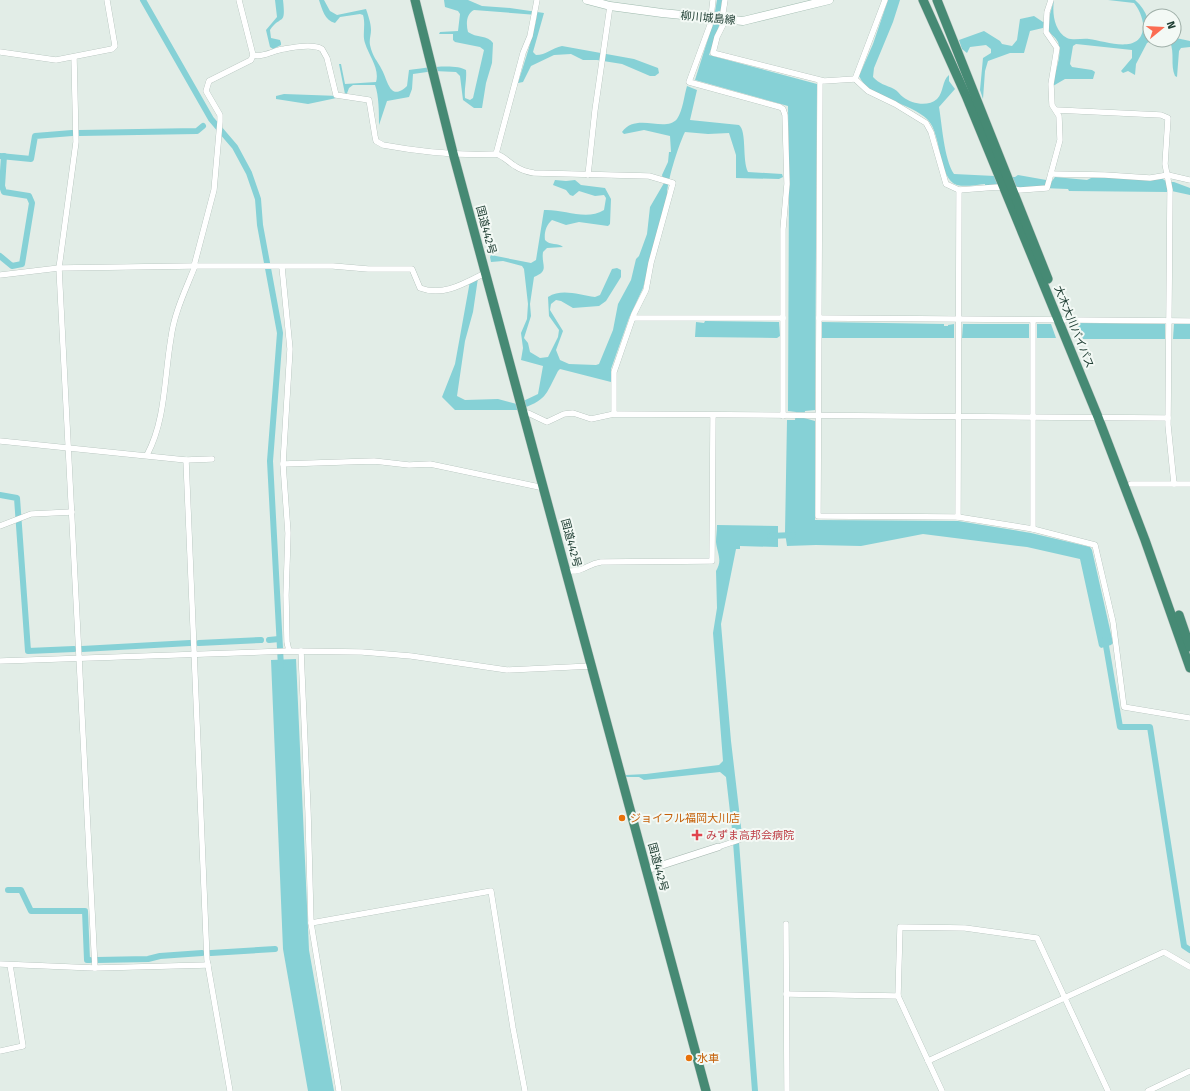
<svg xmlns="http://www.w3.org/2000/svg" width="1190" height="1091" viewBox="0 0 1190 1091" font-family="'Fira Sans','Noto Sans JP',sans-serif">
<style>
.water{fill:#86d1d6}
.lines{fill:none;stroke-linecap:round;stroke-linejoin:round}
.canal{stroke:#86d1d6;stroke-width:6}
.minor-casing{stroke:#a4b5ae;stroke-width:6}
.tertiary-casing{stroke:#a4b5ae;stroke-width:8}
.secondary-casing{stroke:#9fbaae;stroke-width:9}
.trunk-casing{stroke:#c1c9c6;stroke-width:10}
.minor{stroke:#fff;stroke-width:5.5}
.tertiary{stroke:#fff;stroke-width:7}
.secondary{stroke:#fff;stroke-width:8}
.trunk{stroke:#468a74;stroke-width:9}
.food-dot{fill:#e8710a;stroke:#f3f9f5;stroke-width:1.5}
.health-dot{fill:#e0444e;stroke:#f3f9f5;stroke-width:1.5}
.labels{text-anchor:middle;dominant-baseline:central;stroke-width:4;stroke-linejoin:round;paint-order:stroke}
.street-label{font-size:11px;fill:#203f34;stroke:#f3f9f5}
.food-label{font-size:11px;fill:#c56008;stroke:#f3f9f5;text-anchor:start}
.health-label{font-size:11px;fill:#be3a42;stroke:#f3f9f5;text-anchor:start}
</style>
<rect width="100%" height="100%" fill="#e2ede7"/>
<g class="water">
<path d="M275,0H283C286,27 281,14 270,30L271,38L280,40L281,43V45L273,49L270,47L266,30L277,17Z"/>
<path d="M319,0H324L330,11L337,15L366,9C368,15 371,23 371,30C371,35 369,40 370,45C373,58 377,60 382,70C388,81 390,102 407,86L409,70C422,68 456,63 466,70C467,80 464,88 465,98L470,100L473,98L484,50L480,47L455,42L453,40V34H439L440,32L458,31L460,14L458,11L445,7L444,0H468L482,6L510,8L544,13L533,52L536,55C546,55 552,48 562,46L634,59L658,68L659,73L655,76H650L622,64L597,60H583L571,54L554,55L531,66L523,82L518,83C525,60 533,38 537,15L474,10C466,14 466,24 468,32C476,38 488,35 493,43L492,63L486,83L482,108H474L463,100L460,76L456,72L434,71L413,74L412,89L409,97L387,101L379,125C379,114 379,95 375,85H353L349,88L346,96L308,104L276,99V96L284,94L339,96L345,94L339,64H341L345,84L376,82C380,69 369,56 365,43C362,35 366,25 363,15L360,14L340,17L335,23C325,21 322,9 319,0Z"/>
<polygon points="717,0 722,0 719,26 709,55 817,84 815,410 805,411 804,418 815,421 815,520 958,521 1031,533 1090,547 1092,550 1113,643 1111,645 1101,648 1099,646 1080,559 1027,547 923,534 861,546 816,545 787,546 785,533 787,420 795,420 796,412 788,411 789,176 788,106 695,80 713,23"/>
<path d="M888,0H900L893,22L874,68L873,77C879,84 886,85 894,89C898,91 900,95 903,97C912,104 928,107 937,99C944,92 942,80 949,75V81L955,89L939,107C942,124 944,159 954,174L1015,177L1018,175L1052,181L1055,177L1087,180L1095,176L1160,177L1167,182H1174L1190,188V195L1167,190V192L1069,191L1068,189L985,186V184C976,185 965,187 957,185C938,179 942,135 928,120C911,102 869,99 859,76L873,44Z"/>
<path d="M1054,0C1052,13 1054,31 1067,38C1074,41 1082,38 1089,39C1105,41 1141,55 1143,28C1144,20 1139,9 1134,3L1108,0H1135C1148,11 1150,24 1150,40H1174V31H1177L1176,38L1190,41V47L1181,48L1179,51L1177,77L1175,76C1170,65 1175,53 1170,42L1151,41L1147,43L1136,64L1135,75L1128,71L1123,73L1121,71L1132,58V50L1076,44L1073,46L1070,64L1072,67L1092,70L1095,72L1093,79H1065L1053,86C1054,71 1063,57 1058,42C1055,36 1049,34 1047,27L1030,31L1024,53H1010L988,61L985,71L983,99L980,90L983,58L991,53V49L986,45L970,47L967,53L962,49L959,40L984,31L1000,41L1002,44L1012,46L1017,40L1020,19L1034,16L1043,22L1048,21Z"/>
<path d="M687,86L697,90L690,120L739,125C747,131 742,160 748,172L782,174L783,177L779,179L736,178V155L729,133L708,134L685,132C678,146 667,182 667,195L643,288L629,318L611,369V382L560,369L558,371C545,396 547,400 518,410H455L442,397L455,364L470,281L478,278L473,312L465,341L457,396L465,400L498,399L517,404L538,394L543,366L521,360L523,348L521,333L527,319L528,304L524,269L522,266L503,261L491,262L490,257L491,255L531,263L536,260L544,210C564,209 586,221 604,210L606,198L604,195L595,196L579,191L573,196L570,195L566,190L553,185L555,180L566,181L575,180L581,185L605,188L611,199L610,224L608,226L579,222L566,225L552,220C546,225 544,233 545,240C550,246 558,242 563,247L547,248L543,252C541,266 550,270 534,277L530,304L531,316L524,338L528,343L530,352L540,358L548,357L558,337L559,330L549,316L548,297C562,288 579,295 595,297L600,295L612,269L617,268L621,270V277L606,301L599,306L573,308L561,301L556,300L551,304L550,310L563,331L556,350L560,360L569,364L596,365L599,364L613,330L618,304L631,280L636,259L639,256L647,234L650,207L664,183L662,175L668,162L669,152H671L670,136L644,130L624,134L622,132C636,112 665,133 677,119C683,110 684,96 687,86Z"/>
<polygon points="705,321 779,322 780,336 777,338 695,337 696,322 704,323"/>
<polygon points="822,322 944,324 944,326 948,326 948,325 954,324 954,338 822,338"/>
<polygon points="1077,323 1165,324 1165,339 1083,339"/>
<polygon points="963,324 1029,324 1029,338 962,338"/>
<polygon points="1037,324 1051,324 1056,338 1037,338"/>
<polygon points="1174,324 1190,324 1190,339 1173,339"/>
<path d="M717,525L778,526V547L740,546V549H736L721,624L731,741L742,835L733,838L726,777L720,772L644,780L639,777H626V775L646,774L719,765L723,761L713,633L717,608L716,571C723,560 717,553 716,542C716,537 717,531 717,525Z"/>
<polygon points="296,659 309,950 334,1091 308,1091 283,949 271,660"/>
</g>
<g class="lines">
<g class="canal">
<polyline points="143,0 211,119 235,147 249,173 258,199 260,225 280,333 270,461 281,667"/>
<polyline points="79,133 197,131 203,126"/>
<polyline points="0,156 31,159 35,136 72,133"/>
<polyline points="0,256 12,266 22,264 32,203 29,196 4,192 2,186 4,156"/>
<polyline points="0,495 17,498 28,651 74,649"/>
<polyline points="770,536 793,535"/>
<polyline points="269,640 279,639"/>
<polyline points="1105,640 1120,727 1150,727 1184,946 1190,950"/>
<polyline points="199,643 261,640"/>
<polyline points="82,649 190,643"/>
<polyline points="735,829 755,1091"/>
<polyline points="8,890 21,890 31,911 85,911 87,960 90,960"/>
<polyline points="211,953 275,949"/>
<polyline points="97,960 148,959 160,956 202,953"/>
</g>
<defs>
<g id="minor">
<polyline points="713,0 710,25 689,82 780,107 783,109 785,115 787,184 783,229 783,416"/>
<polyline points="885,0 855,79 868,91 895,104 926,123 931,132 946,184 959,190 998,187 1020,190 1047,188 1060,140 1059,116 1052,105 1051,84 1057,48 1046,32 1047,12 1051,0"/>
<polyline points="722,19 725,0"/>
<polyline points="726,19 717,37 713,53 824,81 855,79"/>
<polyline points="0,52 56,60 112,49 115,46 107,0"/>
<path d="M253,55C263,58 274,50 284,49C294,47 314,44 322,49L327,58L336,95L369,100L375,136L376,141L383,145C421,152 457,156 496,154C504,156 508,162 515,166C521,170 527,172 534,173L649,176L673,183L651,263L646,290L634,314L614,372V414"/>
<polyline points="74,57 76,142 59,268 95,968"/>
<polyline points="820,81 818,516 958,517 1033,529 1095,545 1113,622 1124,707 1190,718"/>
<polyline points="1056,110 1161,115 1168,118 1165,164 1170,190 1168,425 1174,484"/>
<polyline points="496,154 523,53 530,36 537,0"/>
<polyline points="1051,174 1105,175 1150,178 1168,175 1190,180"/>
<polyline points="588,175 595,110 610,6"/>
<polyline points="194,266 214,190 220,122 220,115 206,91 209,81 251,60 253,55 239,0"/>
<polyline points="282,267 290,349 283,464 288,533 286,595 287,642 289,651"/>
<path d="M0,275L59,268L194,266H333L368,269H412L420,288C443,297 465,283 485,273"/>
<polyline points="633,318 783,318"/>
<polyline points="819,318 1190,321"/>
<polyline points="1033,320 1033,529"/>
<polyline points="523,415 528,413 547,422 564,414 573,413 591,419 614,414 1168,418"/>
<polyline points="0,441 186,460 212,459"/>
<path d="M147,455C166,419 164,378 171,338C174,313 186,289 195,266"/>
<polyline points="186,460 207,960 230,1091"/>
<polyline points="283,464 374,461 409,465 430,464 544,488"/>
<polyline points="1131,484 1190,484"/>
<polyline points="958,517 959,190"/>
<polyline points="0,526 31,514 72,512"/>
<path d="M567,571C586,572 586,564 601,562L712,561L713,416"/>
<polyline points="301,651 308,811 311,923 339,1091"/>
<polyline points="0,661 289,651 362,652 411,656 507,670 592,666"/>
<polyline points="718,847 739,840"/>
<polyline points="311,923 491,891 513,1028 525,1091"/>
<polyline points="786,924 787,1091"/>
<polyline points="0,964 95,968 208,965"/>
<polyline points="786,994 898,996"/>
<polyline points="0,1051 23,1046 10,965"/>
<polyline points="928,1061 1164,952 1190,967"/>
<polyline points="942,1091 898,996 900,927 965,928 1037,938 1108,1091"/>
<polyline points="1148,1091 1190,1071"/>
</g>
<polyline id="tertiary" points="647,870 718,847"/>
<polyline id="secondary" points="587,0 610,6 662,13 743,21 829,0"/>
<g id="trunk">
<polyline points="415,0 453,153 706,1091"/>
<polyline points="923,0 967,98 1098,417 1145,540 1190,668"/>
<polyline points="937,0 1048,279"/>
<polyline points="1179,615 1190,647"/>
</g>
</defs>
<use href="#minor" class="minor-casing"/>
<use href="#tertiary" class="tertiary-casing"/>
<use href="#secondary" class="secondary-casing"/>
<use href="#trunk" class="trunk-casing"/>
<use href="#minor" class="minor"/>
<use href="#tertiary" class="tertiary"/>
<use href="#secondary" class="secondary"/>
<use href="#trunk" class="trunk"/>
</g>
<g class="food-dot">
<circle cx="622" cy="818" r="4"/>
<circle cx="689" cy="1058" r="4"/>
</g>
<path class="health-dot" d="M695 829h4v4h4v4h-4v4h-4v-4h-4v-4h4z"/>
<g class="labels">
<g class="street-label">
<text transform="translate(708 18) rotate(5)">柳川城島線</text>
<text transform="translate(486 230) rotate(75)">国道442号</text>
<text transform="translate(1074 327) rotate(68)">大木大川バイパス</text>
<text transform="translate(571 543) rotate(75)">国道442号</text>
<text transform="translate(658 867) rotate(75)">国道442号</text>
</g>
<g class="food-label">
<text x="630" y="818">ジョイフル福岡大川店</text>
<text x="697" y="1058">水車</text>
</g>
<g class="health-label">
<text x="706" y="835">みずま高邦会病院</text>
</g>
</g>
<g transform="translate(1162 28) rotate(72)"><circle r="19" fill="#f3f9f5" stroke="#9fafa8"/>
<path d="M0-3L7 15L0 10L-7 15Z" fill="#fb6c52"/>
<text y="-6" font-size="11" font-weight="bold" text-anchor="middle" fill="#203f34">N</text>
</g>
</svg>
